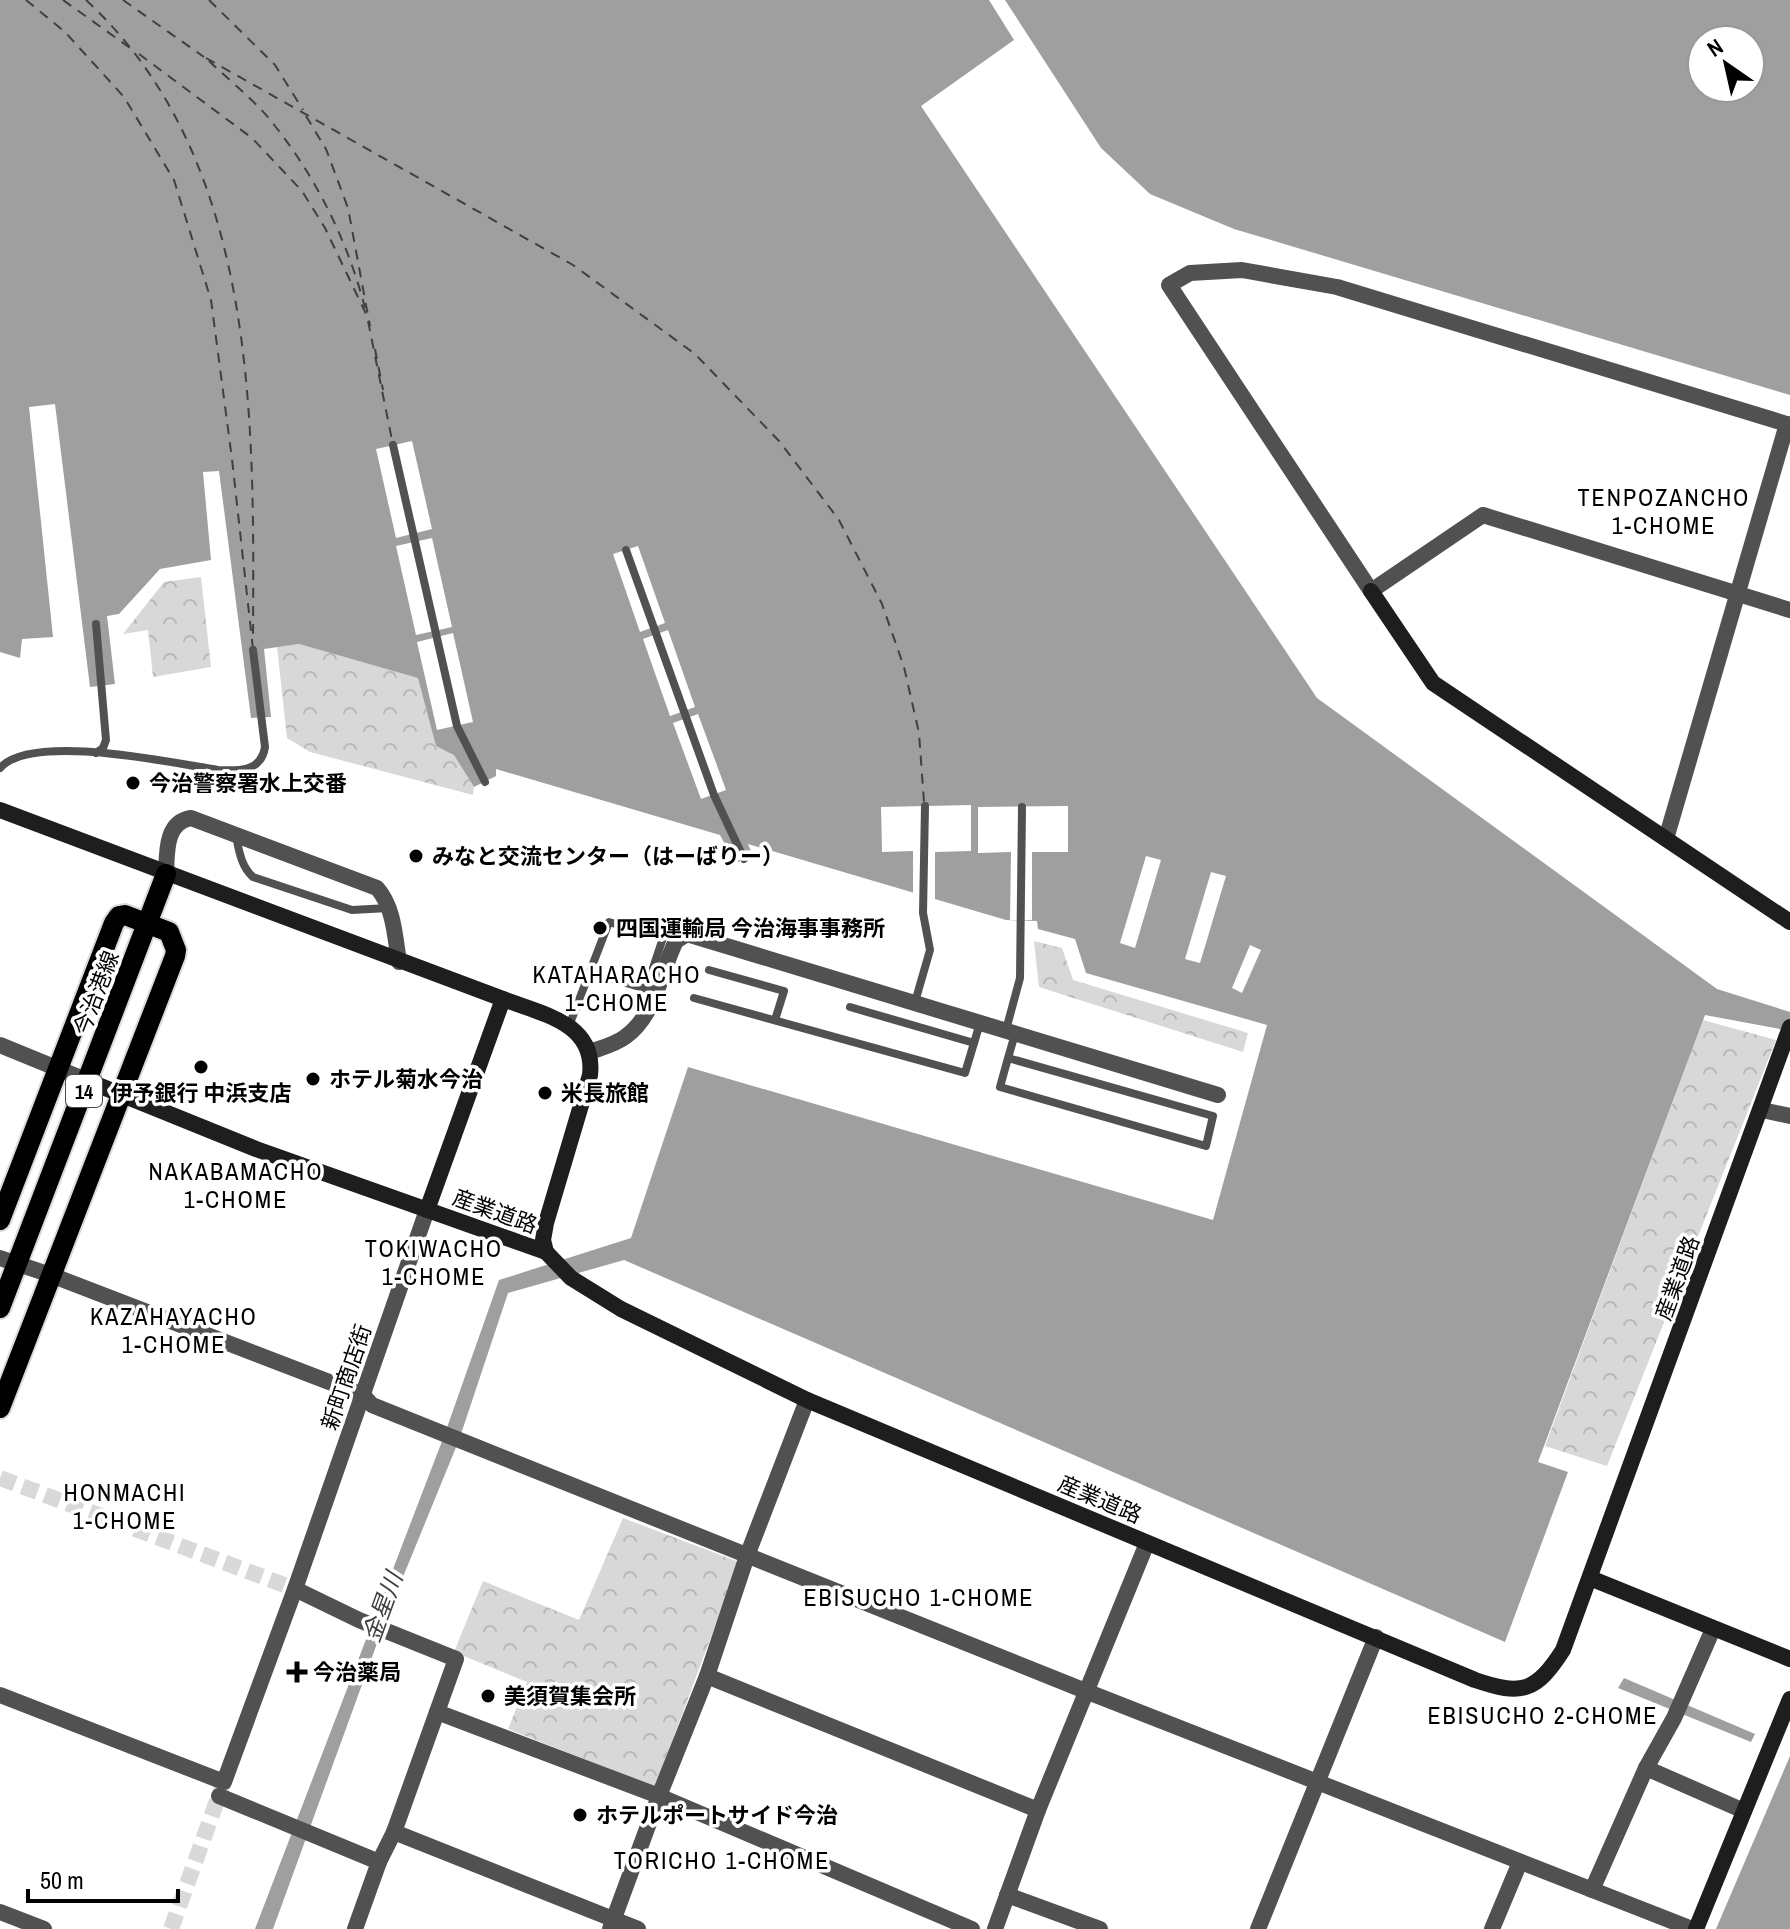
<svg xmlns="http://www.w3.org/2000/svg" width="1790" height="1929" viewBox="0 0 1790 1929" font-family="'Archivo Narrow','Noto Sans JP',sans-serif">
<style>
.park{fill:url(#park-crowns)}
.water{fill:#9f9f9f;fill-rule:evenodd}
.pier{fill:#fff}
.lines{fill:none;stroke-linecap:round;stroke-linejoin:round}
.ferry{stroke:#404040;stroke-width:2;stroke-dasharray:10 8;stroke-linecap:butt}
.street-tunnel{stroke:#d9d9d9;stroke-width:16;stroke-dasharray:16 8;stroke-linecap:butt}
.primary-casing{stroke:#dbdbdb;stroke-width:24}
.lane{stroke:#515151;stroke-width:8}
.street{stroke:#515151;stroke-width:16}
.secondary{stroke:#1e1e1e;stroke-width:16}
.primary{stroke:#000;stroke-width:20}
.poi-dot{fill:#000;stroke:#fff;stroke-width:3}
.labels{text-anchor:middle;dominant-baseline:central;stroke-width:7;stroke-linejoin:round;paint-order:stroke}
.shield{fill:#fff;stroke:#4c4c4c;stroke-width:2}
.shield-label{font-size:20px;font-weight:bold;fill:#000}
.poi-label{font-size:22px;font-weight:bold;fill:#000;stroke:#fff;text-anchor:start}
.street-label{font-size:22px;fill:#000;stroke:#fff}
.neighbourhood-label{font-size:24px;letter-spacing:2px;fill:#000;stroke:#fff}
.water-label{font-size:24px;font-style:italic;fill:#404040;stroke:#fff}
</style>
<defs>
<pattern id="park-crowns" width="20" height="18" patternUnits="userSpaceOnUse" patternTransform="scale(2)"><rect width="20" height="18" fill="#d8d8d8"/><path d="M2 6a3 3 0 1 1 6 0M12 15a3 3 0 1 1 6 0" fill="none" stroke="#b8b8b8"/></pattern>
</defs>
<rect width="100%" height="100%" fill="#fff"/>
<g class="park">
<polygon points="201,577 211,667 153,677 148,630 123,634 164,582"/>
<polygon points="299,644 419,678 436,746 454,754 474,787 473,795 310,752 287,738 277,647"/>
<polygon points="1034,941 1062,948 1073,980 1248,1033 1243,1052 1039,987"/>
<polygon points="1703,1020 1776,1040 1607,1466 1545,1446"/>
<polygon points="623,1518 739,1562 655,1787 508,1729 527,1682 454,1652 483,1581 579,1620"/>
</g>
<g class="water">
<polygon points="0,0 989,0 1014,40 921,106 1317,698 1717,989 1790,1012 1790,1031 1705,1015 1538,1462 1568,1472 1505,1642 624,1260 508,1293 459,1440 387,1616 273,1929 255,1929 444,1436 499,1280 631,1238 688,1067 1213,1220 1267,1025 1086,973 1075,939 1038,929 1037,921 1006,920 748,844 752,854 735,864 720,835 496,769 496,776 474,787 454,755 436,746 418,678 299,644 264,649 271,717 251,718 219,471 203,472 211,560 160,569 119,614 107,616 115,684 90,687 55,404 29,407 53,637 22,639 20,658 0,652"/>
<path d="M1005,0H1790V395L1234,229L1150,194L1101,148ZM1702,40H1750V88H1702Z"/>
<polygon points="1624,1678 1755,1734 1751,1742 1618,1688"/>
<polygon points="1790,1756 1790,1929 1716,1929"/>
</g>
<g class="pier">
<polygon points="412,441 432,529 396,538 376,449"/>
<polygon points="432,538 452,627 416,635 396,546"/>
<polygon points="638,546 665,623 640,632 613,554"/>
<polygon points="668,630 695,707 670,716 643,639"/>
<polygon points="453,633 473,722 437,730 417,642"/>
<polygon points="698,714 726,790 701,799 673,723"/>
<polygon points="971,805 971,851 935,852 935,903 913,896 913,851 882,852 881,807"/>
<polygon points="1068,806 1068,852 1032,852 1032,920 1010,920 1011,852 978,853 978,807"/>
<polygon points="1146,856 1161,860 1135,948 1120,943"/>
<polygon points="1211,872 1226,876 1200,963 1185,959"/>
<polygon points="1250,945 1261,950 1242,993 1232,988"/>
</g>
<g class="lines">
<g class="ferry">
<polyline points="26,0 65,32 124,97 174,180 211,300 232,459 253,649"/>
<polyline points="63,0 133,50"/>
<path d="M86,0C259,160 254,420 253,637"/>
<polyline points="123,0 204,57"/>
<polyline points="209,0 275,65 303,110"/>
<polyline points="139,54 252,138 302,191 325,228 367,316 392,440"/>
<polyline points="206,58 573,265 695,354 780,442 839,520 882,604 904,667 919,733 924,802"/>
<path d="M209,61C231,82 257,102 275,126C317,179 348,242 365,308"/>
<polyline points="306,116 326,149 348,208 370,326"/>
<polyline points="375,349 383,390"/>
</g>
<g class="street-tunnel">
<polyline points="0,1478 295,1589"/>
<polyline points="171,1929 223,1784"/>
</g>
<defs>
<g id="primary">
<polyline points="0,1220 114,923 119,916 125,915 169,932 176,950 175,956 0,1408"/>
<polyline points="0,1308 166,874"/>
</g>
</defs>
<use href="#primary" class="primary-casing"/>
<g class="lane">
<polyline points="393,445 457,726 485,782"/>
<polyline points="626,550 714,795 744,859"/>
<polyline points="96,753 103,748 106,740 96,624"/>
<path d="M0,768C32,732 172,763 218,770C239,771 261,772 265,747L253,650"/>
<path d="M236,836C239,851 241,866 253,877L352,910L388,908"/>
<polyline points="709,970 784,991 775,1020"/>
<polyline points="694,998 965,1073 980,1023"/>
<polyline points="915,1002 930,950 923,913 925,806"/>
<polyline points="850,1007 974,1043"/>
<polyline points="569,1026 609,922 663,938 646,989 590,972"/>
<polyline points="1006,1030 1020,978 1022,807"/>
<polyline points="1008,1058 1000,1087 1206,1146 1213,1116 1008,1058 1015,1034"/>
</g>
<g class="street">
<polyline points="1790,425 1337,287 1242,270 1190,273 1169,285 1371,591 1483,515 1790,610"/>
<polyline points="1666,839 1787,424"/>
<path d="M166,874C167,853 165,822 191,818L377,888C394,907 395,937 399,962"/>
<polyline points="0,1045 88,1081"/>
<path d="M590,1052C601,1048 616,1044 625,1037C656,1015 660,973 676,941L687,934L1218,1095"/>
<polyline points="1762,1110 1790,1116"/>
<polyline points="0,1258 51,1275 363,1395 372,1405 1088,1692 1692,1929"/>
<polyline points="295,1589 359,1620 456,1659 394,1832 379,1862 355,1929"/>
<polyline points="707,1676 1038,1810"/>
<polyline points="0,1695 224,1782 295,1589 427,1210"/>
<polyline points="437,1712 659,1796 972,1929"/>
<polyline points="1646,1768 1744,1811"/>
<polyline points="219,1796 379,1862"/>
<polyline points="394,1832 638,1929"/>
<polyline points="1592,1890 1646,1768 1674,1718 1713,1629"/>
<polyline points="1007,1895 1100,1929"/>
<polyline points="0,1912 44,1929"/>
<polyline points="610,1929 659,1796 707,1676 747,1556 807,1400"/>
<polyline points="995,1929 1038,1810 1147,1543"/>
<polyline points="1258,1929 1376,1637"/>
<polyline points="1492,1929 1520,1862"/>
</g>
<g class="secondary">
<polyline points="1371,591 1433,683 1790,922"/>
<path d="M0,810L503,999C542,1014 596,1023 590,1075L546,1223L543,1240L546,1252"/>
<path d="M88,1081L256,1149L546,1252L571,1278L621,1309L807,1400L1475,1680C1522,1696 1536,1692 1563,1650L1790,1027"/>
<polyline points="427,1210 503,999"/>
<polyline points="1590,1578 1790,1659"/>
<polyline points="1696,1929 1790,1699"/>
</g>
<use href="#primary" class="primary"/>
</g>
<g class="poi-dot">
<circle cx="133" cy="783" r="8"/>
<circle cx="416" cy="856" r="8"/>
<circle cx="600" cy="928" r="8"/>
<circle cx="201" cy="1067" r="8"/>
<circle cx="313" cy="1079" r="8"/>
<circle cx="545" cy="1093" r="8"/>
<path d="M293 1660h8v8h8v8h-8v8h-8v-8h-8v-8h8z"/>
<circle cx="488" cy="1696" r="8"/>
<circle cx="580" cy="1815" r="8"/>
</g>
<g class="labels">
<rect class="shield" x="66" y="1075" width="36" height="32" rx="6"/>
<g class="shield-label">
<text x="84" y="1091">14</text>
</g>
<g class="poi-label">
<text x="149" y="783">今治警察署水上交番</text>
<text x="432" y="856">みなと交流センター（はーばりー）</text>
<text x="616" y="928">四国運輸局 今治海事事務所</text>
<text x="329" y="1079">ホテル菊水今治</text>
<text x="201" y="1093" text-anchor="middle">伊予銀行 中浜支店</text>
<text x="561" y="1093">米長旅館</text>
<text x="313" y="1672">今治薬局</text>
<text x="504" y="1696">美須賀集会所</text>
<text x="596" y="1815">ホテルポートサイド今治</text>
</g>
<g class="street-label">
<text transform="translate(96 993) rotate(-69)">今治港線</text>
<text transform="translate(495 1211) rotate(20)">産業道路</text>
<text transform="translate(1677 1278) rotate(-70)">産業道路</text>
<text transform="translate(346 1377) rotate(-71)">新町商店街</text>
<text transform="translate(1100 1499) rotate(23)">産業道路</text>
</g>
<g class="neighbourhood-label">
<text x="1664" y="497">TENPOZANCHO<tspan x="1664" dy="28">1-CHOME</tspan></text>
<text x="617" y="974">KATAHARACHO<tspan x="617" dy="28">1-CHOME</tspan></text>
<text x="236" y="1171">NAKABAMACHO<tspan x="236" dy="28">1-CHOME</tspan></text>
<text x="434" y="1248">TOKIWACHO<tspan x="434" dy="28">1-CHOME</tspan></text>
<text x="174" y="1316">KAZAHAYACHO<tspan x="174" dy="28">1-CHOME</tspan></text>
<text x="125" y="1492">HONMACHI<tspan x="125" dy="28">1-CHOME</tspan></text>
<text x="919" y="1597">EBISUCHO 1-CHOME</text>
<text x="1543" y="1715">EBISUCHO 2-CHOME</text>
<text x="722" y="1860">TORICHO 1-CHOME</text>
</g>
<g class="water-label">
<text transform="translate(382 1607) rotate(-70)">金星川</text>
</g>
</g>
<g transform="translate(1726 64) rotate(326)"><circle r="38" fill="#ffffff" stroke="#999999" stroke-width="2"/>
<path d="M0-6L14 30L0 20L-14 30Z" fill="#000000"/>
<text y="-12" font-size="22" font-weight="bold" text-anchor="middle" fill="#000000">N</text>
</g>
<path d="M28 1889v12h150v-12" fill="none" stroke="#000000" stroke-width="4"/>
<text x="40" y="1889" font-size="24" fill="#000000" stroke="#ffffff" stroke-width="6" paint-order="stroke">50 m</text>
</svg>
